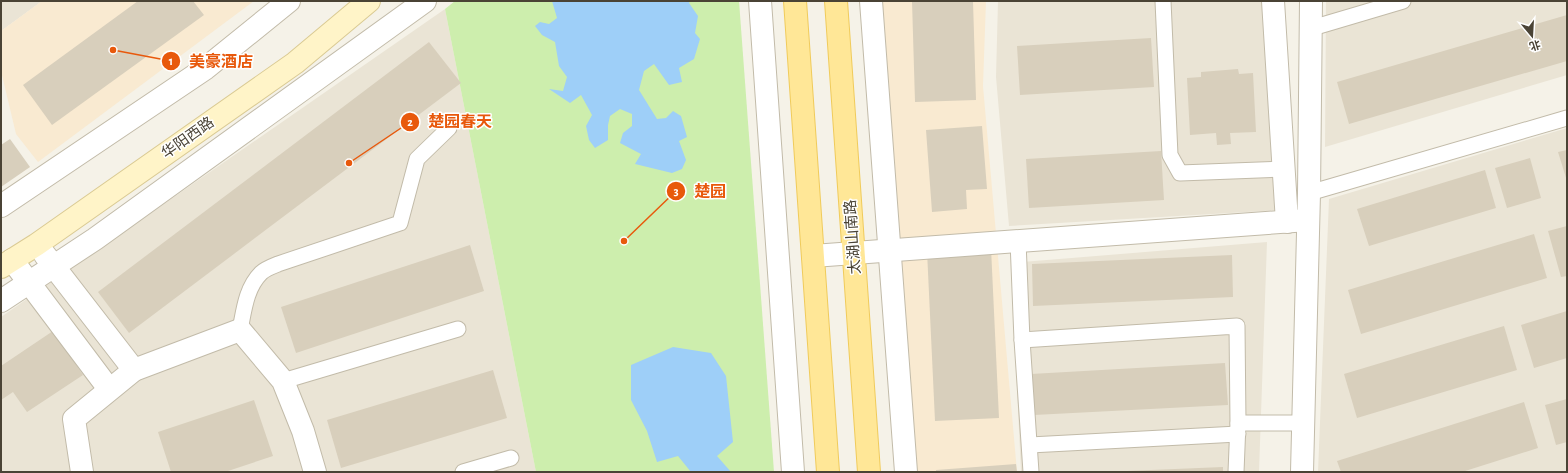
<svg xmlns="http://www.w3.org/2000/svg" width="1568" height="473" viewBox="0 0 1568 473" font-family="'Alegreya Sans','Noto Sans SC',sans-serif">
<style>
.residential{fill:#eae4d5}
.commercial{fill:#f9ead1}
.green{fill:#cdeead}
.water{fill:#9ecff8}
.building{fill:#d8cfbc}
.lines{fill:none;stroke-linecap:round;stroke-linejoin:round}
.service-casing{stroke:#c2bba9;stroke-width:17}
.minor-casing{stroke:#c2bba9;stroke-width:24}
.secondary-casing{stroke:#daca93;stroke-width:24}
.primary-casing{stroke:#f0cb5b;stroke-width:24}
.service{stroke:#fff;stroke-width:15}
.minor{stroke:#fff;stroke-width:22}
.secondary{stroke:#fff4c8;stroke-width:22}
.primary{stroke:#ffe797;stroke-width:22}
.labels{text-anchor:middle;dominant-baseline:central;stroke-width:3;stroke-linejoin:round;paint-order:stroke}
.street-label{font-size:15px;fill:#4a4335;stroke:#fff}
.leader{fill:none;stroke:#e8590c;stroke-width:1.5}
.callout-dot{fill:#e8590c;stroke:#fff;stroke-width:1.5}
.mark-label{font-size:12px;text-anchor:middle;font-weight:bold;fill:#fff}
.callout-label{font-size:16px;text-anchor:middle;font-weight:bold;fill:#e8590c;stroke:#fff;stroke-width:3;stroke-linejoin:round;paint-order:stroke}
</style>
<rect width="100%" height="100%" fill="#f5f2e8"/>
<g class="residential">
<polygon points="1,1 42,1 1,31"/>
<polygon points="998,1 1283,1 1297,209 1009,226 996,77"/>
<polygon points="1326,1 1567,1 1567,75 1325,147"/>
<polygon points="445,9 536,472 1,472 1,317"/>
<polygon points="1567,128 1567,472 1318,472 1329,199"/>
<polygon points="1267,242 1259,472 1021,472 1011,263"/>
</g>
<g class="commercial">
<polygon points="42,1 254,1 38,162 16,134 1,71 1,31"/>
<polygon points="881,1 986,1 983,86 1017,472 917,472"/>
</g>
<polygon class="green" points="455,1 739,1 774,472 536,472 445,9"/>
<g class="water">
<polygon points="552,1 690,1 689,3 698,16 695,33 700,39 694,59 679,68 682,82 669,85 654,64 644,71 639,90 657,119 666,118 673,111 681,116 687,137 679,141 686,160 682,169 672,173 635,164 641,154 620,143 623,133 632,126 632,114 620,109 610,116 608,125 608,140 595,148 589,140 586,126 592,115 581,95 570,103 549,89 563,91 567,77 559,66 555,42 542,35 535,26 540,22 549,24 557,18"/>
<polygon points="673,347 711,353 726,376 733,442 717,456 731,472 691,472 678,456 657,462 647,431 631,400 631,365"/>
</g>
<g class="building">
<polygon points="138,1 193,1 204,15 52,125 23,85"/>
<polygon points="912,1 973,1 976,100 915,102"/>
<polygon points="1567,15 1567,61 1349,124 1337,82"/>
<polygon points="1151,38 1154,87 1020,95 1017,46"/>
<polygon points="429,42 461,83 129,333 98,292"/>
<polygon points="1238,69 1239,74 1253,73 1256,132 1230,133 1231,144 1217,145 1216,133 1190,135 1187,78 1201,77 1201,72"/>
<polygon points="982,126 987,189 966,190 967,209 932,212 926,130"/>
<polygon points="10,139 30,167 1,187 1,145"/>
<polygon points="1567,150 1567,181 1558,152"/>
<polygon points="1161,151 1164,200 1029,208 1026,159"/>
<polygon points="1530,158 1541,198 1507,208 1495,168"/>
<polygon points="1485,170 1496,208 1369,246 1357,209"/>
<polygon points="1567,226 1567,276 1561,277 1548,231"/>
<polygon points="1534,234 1547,278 1361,334 1348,290"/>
<polygon points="470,245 484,291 296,353 281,307"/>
<polygon points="991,248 999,418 935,421 927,251"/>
<polygon points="1232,255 1233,297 1033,306 1032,264"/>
<polygon points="1567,311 1567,358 1534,368 1521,325"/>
<polygon points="1504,326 1517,370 1357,418 1344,374"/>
<polygon points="53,331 83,375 27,412 13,392 1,400 1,366"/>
<polygon points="1225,363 1228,405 1034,415 1031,374"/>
<polygon points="493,370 507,418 341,468 327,420"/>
<polygon points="1567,399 1567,442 1556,445 1545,405"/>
<polygon points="254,400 273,456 225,472 171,472 158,432"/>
<polygon points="1524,402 1538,448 1462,472 1341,472 1337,461"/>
<polygon points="1016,464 1017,472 936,472 936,470"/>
<polygon points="1223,467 1223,472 1127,472 1127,471"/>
</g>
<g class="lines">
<defs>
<g id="service">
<polyline points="1163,1 1170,155 1180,173 1284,169"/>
<polyline points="1312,28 1403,1"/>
<polyline points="1309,193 1567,118"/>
<polyline points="1018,241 1022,340 1031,472"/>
<path d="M240,330C244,310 246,288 261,273C265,269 273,266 278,264L400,223L417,159L449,128"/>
<polyline points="1022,340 1237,326 1238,423 1236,472"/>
<polyline points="283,381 458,329"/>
<polyline points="1238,423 1303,423"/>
<polyline points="1030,445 1238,434"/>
<polyline points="463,472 511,458"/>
</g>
<g id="minor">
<polyline points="760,1 793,472"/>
<polyline points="871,1 906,472"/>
<polyline points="1273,1 1287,222"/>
<polyline points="1,206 206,68 289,1"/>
<polyline points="45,255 134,370"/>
<polyline points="813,256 1308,220"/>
<polyline points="12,260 109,389"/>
<polyline points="1,301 95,239 425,1"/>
<polyline points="82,472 74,419 134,370 240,330 283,381 303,431 315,472"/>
<polyline points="1302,472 1309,193 1311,1"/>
</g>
<polyline id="secondary" points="1,267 36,245 295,63 369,1"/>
<g id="primary">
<polyline points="795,1 828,472"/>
<polyline points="836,1 869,472"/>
</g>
</defs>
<use href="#service" class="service-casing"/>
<use href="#minor" class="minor-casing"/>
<use href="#secondary" class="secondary-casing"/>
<use href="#primary" class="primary-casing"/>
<use href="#service" class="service"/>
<use href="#minor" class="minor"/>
<use href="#secondary" class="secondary"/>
<use href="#primary" class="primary"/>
</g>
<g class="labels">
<g class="street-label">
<text transform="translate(188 138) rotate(-35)">华阳西路</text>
<text transform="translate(853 237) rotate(-94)">太湖山南路</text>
</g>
</g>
<path class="leader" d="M113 50L171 61M349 163L410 122M624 241L676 191"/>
<g class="callout-dot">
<circle cx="113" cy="50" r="4"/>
<circle cx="349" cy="163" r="4"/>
<circle cx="624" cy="241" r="4"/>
<circle cx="171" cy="61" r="10"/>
<circle cx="410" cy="122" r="10"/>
<circle cx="676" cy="191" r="10"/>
</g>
<g class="mark-label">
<text x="171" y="65">1</text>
<text x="410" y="126">2</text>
<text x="676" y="195">3</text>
</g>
<g class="callout-label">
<text x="221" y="67">美豪酒店</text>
<text x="460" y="127">楚园春天</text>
<text x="710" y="197">楚园</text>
</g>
<rect width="1568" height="473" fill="none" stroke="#4a4335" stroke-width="4"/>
<g transform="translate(1532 36) rotate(162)" stroke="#ffffff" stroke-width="3" paint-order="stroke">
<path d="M0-3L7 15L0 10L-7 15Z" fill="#4a4335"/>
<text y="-6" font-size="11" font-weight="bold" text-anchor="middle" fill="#4a4335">北</text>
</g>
</svg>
